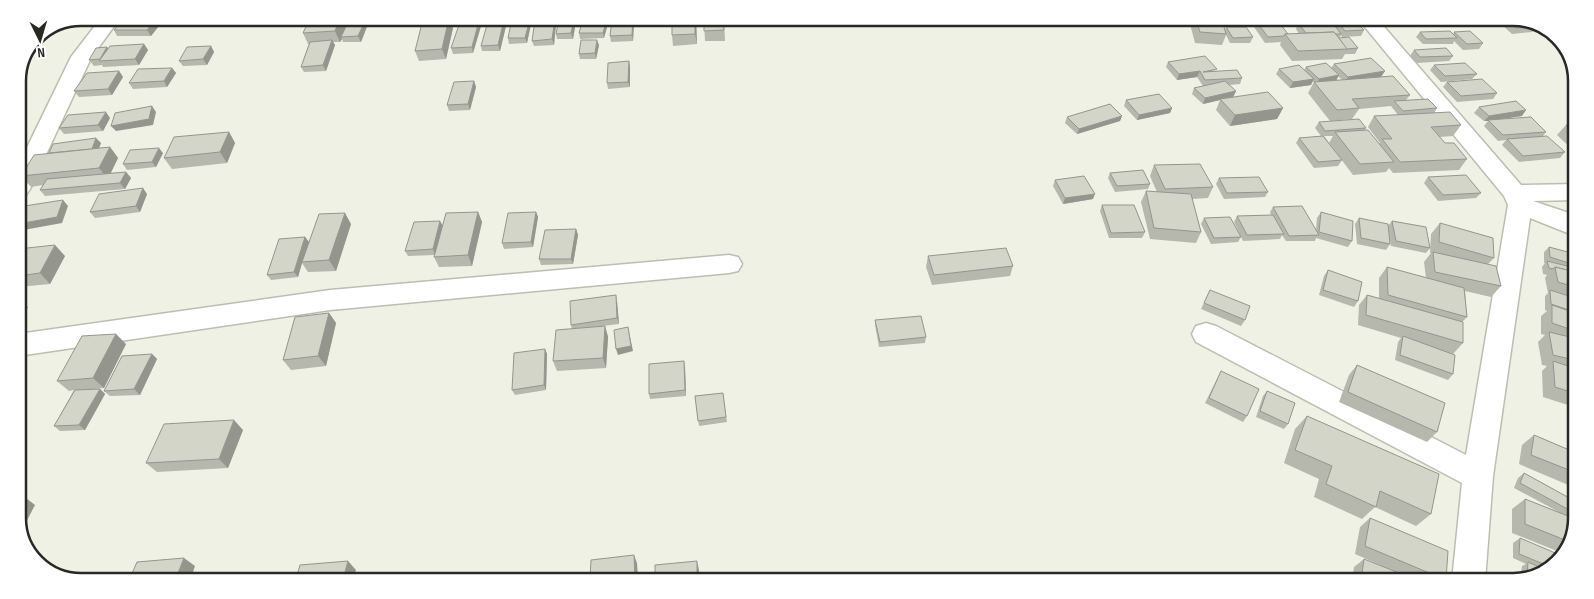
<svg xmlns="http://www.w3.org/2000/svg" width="1594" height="599" viewBox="0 0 1594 599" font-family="'Sofia Sans Condensed',sans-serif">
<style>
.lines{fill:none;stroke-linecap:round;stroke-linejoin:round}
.minor-casing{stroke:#bdbeb2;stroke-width:3}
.minor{fill:#fff;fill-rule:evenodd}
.wall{fill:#b6b7ad;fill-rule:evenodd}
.shaded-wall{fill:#94958d}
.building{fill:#d4d5c9;stroke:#94958d}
.rim{fill:none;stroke:#282924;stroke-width:2.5}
</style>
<rect width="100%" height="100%" fill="#eff1e4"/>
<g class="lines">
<defs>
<g id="minor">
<polygon points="101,18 120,18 91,58 30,189 26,195 18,197 18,166 71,57"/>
<polygon points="1360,21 1379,21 1521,185 1576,184 1575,200 1533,201 1575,215 1575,236 1530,218 1493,476 1485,581 1452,581 1462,483 1196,342 1192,334 1196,326 1206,323 1216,326 1466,455 1508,205 1504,196"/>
<polygon points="729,255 738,257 742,264 738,271 729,273 330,310 18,356 18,334 330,290"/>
</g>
</defs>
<use href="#minor" class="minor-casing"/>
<use href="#minor" class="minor"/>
</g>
<g class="wall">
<polygon points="124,18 159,18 162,22 151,36 117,36 114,30"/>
<polygon points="310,18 348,18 349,20 368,24 361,42 343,42 342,39 340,42 333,42 335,45 326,71 304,72 301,67 309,44 308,44 303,33"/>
<polygon points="530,19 531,24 527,43 509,44 508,38"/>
<polygon points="555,19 556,24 554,45 534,46 532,41"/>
<polygon points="559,19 575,19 576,21 573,39 557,39 556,34"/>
<polygon points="583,19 609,19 604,38 580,39 579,33"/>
<polygon points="634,19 634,23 633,41 611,42 610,36"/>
<polygon points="696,19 697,44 673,46 672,35"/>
<polygon points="704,19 724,19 725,41 705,41"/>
<polygon points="504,20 506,26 500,51 482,51 481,46"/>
<polygon points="1189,20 1222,20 1225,30 1226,27 1253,37 1250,43 1230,43 1226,35 1222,45 1195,43"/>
<polygon points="1283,20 1329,20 1328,22 1334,25 1337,21 1364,30 1361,36 1342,37 1341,35 1339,38 1358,48 1355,54 1345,54 1342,59 1292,61 1280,45 1281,42 1265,43 1254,27 1256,21 1288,34 1299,34 1296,29 1298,24 1286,25"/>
<polygon points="479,21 481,26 473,53 453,54 451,48"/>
<polygon points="1505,21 1529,21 1536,27 1532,32 1512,34 1502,25"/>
<polygon points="57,27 58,29 52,35 36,36"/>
<polygon points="453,28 446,59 419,61 415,51"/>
<polygon points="1420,32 1453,34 1454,32 1483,43 1479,49 1463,50 1454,41 1453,44 1423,44 1416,37"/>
<polygon points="1552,34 1563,42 1566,48 1552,35"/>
<polygon points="144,44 148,50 139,65 103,67 102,65 94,66 89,60 107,47 108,49"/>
<polygon points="599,45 596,59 580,59 579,54"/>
<polygon points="211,46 214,52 207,65 183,66 179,61"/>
<polygon points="1414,50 1453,56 1449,61 1417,63 1410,56"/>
<polygon points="629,61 630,67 630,87 608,89 607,83"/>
<polygon points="1168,62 1216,71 1242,78 1240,84 1229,85 1236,91 1233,97 1283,108 1277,119 1230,126 1216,110 1220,100 1203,104 1192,94 1194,88 1206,86 1203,86 1197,77 1177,80 1166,67"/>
<path d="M1334,64L1381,77L1373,78L1410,95L1406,100L1437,108L1434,113L1461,125L1453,136L1439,137L1445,143L1467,159L1459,170L1393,173L1389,168L1386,172L1353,175L1329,143L1333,136H1324L1342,160L1338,166L1314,168L1296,143L1299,138L1321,136L1315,128L1319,122L1366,128L1365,130L1379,144L1380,143L1368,127L1374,116L1398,115L1391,106L1359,109L1352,119L1330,121L1308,93L1314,82L1312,81L1311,85L1290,88L1276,74L1279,69L1304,70L1306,67L1331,68ZM1338,76L1342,80L1336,81Z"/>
<polygon points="1434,65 1477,74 1472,79 1441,82 1430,70"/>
<polygon points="172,68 176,73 167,87 133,89 129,83"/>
<polygon points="119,71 123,77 112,95 79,97 74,91"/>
<polygon points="474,81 476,87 470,110 449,111 447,105"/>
<polygon points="1447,82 1497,93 1493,99 1457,102 1443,87"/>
<polygon points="1126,100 1172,108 1170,113 1137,120 1124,106"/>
<polygon points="1479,107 1522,116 1498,119 1546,132 1543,136 1565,152 1560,158 1519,162 1502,145 1506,140 1498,141 1484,126 1488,121 1484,121 1474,113"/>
<polygon points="1122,116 1120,121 1077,134 1065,123 1067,117"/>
<polygon points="110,118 103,131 64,134 59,128"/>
<polygon points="1576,124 1576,153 1557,135 1566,125"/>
<polygon points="229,132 235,143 227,163 172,169 164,158"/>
<polygon points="101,143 99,148 110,147 118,158 110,173 126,172 131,178 125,189 45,196 40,190 43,185 31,187 21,176 49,153"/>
<polygon points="163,153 156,167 127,170 123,164"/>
<polygon points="1154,165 1213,187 1208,198 1192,199 1201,232 1196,243 1150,239 1141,202 1146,191 1157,192 1150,176"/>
<polygon points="1110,173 1150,184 1148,189 1115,192 1108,178"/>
<polygon points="1428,177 1481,193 1476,198 1438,201 1424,183"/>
<polygon points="1219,178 1268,192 1265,197 1224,199 1216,184"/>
<polygon points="1055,180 1093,199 1063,204 1053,186"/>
<polygon points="147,194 140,212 95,218 90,212"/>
<polygon points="1102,205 1145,232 1142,238 1109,238 1100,211"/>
<polygon points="1273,207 1316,230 1317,218 1321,212 1352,241 1348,247 1316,238 1315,241 1286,241 1282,235 1280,239 1243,241 1234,222 1237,216 1271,215 1270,212"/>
<polygon points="478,212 482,222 472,266 439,267 434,257 434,255 408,256 405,251 442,226"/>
<polygon points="536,212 538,217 533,247 504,249 502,243"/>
<polygon points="1204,218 1241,237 1238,242 1211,244 1201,224"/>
<polygon points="1359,218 1388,226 1392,221 1430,248 1426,253 1391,246 1388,228 1390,244 1386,250 1357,244 1355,224"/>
<polygon points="1440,223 1494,258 1488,264 1501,286 1491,297 1465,291 1467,317 1462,322 1463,343 1453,354 1443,351 1453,374 1448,380 1395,360 1398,342 1401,338 1358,325 1359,305 1367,295 1379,298 1379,278 1387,267 1426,278 1424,262 1431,253 1430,253 1431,234"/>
<polygon points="351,224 336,271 308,272 302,263 298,277 271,280 267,275 305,237 309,242"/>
<polygon points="576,229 578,235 573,264 541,265 539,259"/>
<polygon points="1549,247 1575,254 1574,407 1543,397 1542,371 1547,366 1542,365 1538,342 1545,335 1541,334 1541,316 1547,311 1545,310 1545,296 1548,293 1545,278 1547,275 1543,274 1542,267 1545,263 1544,263 1544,252"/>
<polygon points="18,249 65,256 50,284 18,287"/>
<polygon points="928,256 1013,266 1010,276 932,285 926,267"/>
<polygon points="1328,270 1358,301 1354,307 1319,295 1324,276"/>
<polygon points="1210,290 1245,320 1241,326 1201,309"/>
<polygon points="617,301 619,324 594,327 605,326 608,337 606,368 557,371 553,361 572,329 571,325"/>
<polygon points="329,313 336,323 326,366 291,370 283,360"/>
<polygon points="875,320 926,337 925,343 879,347 875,325"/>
<polygon points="126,344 104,388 95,389 100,389 105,394 85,430 60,431 54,426 74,390 69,391 57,381"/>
<polygon points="545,349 547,354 546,390 515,395 512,390"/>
<polygon points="152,354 157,359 140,395 110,396 104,391"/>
<polygon points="1357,365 1437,432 1427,442 1339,402 1349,375"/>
<polygon points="685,367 686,396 650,399 649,394"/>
<polygon points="1221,371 1247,416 1243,422 1205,403"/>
<polygon points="1267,391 1288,424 1284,429 1256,417 1263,396"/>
<polygon points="723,393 727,422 699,426 695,396"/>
<polygon points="1307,416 1431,514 1416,526 1375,507 1362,519 1314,497 1319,479 1284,463 1295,429"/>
<polygon points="243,430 228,468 157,472 146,463"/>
<polygon points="1534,435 1574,452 1573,487 1519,464 1522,445"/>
<polygon points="1524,473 1573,500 1573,539 1562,553 1512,533 1512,509 1525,499 1559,512 1514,488 1518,478"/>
<polygon points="1370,518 1446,580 1444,581 1352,581 1354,567 1364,559 1385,567 1355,554 1360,527"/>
<polygon points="1520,538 1560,555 1549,571 1520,579 1522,566 1526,564 1513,558 1513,543"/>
</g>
<g class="shaded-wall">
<polygon points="157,18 159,18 162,22 151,36 147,30"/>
<polygon points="340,18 348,18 349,20 341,37 342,39 340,42 335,31"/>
<polygon points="449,18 453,28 446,59 442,49"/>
<polygon points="366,19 368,24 361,42 358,36"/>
<polygon points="530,19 531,24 527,43 525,38"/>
<polygon points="555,19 556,24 554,45 552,39"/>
<polygon points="574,19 575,19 576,21 573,39 571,33"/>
<polygon points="607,19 609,19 609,20 604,38 603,33"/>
<polygon points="634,19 634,23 633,41 632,35"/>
<polygon points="695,19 696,19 697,44 695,34"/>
<polygon points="504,20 506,26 500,51 498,45"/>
<polygon points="479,21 481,26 473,53 472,47"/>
<polygon points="57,27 58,29 52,35 48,31"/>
<polygon points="332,40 335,45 326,71 323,65"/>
<polygon points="597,40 599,45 596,59 595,53"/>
<polygon points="144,44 148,50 139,65 135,59"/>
<polygon points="211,46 214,52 207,65 203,59"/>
<polygon points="107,47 111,53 101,61 100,59"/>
<polygon points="629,61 630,67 630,87 628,82"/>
<polygon points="172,68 176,73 167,87 164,81"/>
<polygon points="119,71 123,77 112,95 108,89"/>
<polygon points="1200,71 1197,77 1177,80 1179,74"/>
<polygon points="1385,71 1381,77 1345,82 1348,77"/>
<polygon points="1339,75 1336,81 1316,85 1319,79"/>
<polygon points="1314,79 1311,85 1290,88 1293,82"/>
<polygon points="474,81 476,87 470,110 468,104"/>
<polygon points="1236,91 1233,97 1203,104 1205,98"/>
<polygon points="152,106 156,112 153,125 116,131 111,126"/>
<polygon points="1172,108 1170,113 1137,120 1139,115"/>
<polygon points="1283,108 1277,119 1230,126 1235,115"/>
<polygon points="1526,110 1522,116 1489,121 1488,120 1488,121 1484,121 1489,116"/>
<polygon points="106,112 110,118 103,131 98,125"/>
<polygon points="1122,116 1120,121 1077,134 1079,129"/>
<polygon points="229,132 235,143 227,163 220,152"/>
<polygon points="96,138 101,143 96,156 52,163"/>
<polygon points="110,147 118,158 108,179 99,168"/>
<polygon points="159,148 163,153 156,167 152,162"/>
<polygon points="126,172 131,178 125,189 120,183"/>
<polygon points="143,188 147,194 140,212 136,206"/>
<polygon points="1095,194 1093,199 1063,204 1065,198"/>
<polygon points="63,200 68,206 62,223 18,231 18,224"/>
<polygon points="478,212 482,222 472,266 468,255"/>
<polygon points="536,212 538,217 533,247 531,242"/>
<polygon points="345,213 351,224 336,271 329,260"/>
<polygon points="440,221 443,226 435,255 433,249"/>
<polygon points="576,229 578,235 573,264 571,259"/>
<polygon points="305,237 309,242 302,262 302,263 298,277 294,272"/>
<polygon points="55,245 65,256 50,284 40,273"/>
<polygon points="616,295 617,301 619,324 617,318"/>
<polygon points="22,302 28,307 18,326 18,310"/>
<polygon points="329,313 336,323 326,366 318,356"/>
<polygon points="605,326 608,337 606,368 603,358"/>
<polygon points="629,332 633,351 618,355 616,349"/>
<polygon points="116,334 126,344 104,388 93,378"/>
<polygon points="545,349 547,354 546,390 544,385"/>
<polygon points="152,354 157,359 140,395 134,389"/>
<polygon points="684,361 685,367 686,396 685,390"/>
<polygon points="100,389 105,394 85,430 79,425"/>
<polygon points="234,420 243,430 228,468 219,459"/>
<polygon points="22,495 35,505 21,532 18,523 18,503"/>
<polygon points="634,555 637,563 638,579 635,579"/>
<polygon points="184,558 195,566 191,578 176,578"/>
<polygon points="348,561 356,570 353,579 343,579"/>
<polygon points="697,561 699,570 699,580 697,580"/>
</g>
<g class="building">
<polygon points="124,18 157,18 147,30 114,30"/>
<polygon points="310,18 340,18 335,31 303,33"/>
<polygon points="436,18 449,18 442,49 415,51 423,19"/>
<polygon points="366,19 358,36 341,37 349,20"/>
<polygon points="512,19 530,19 525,38 508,38"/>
<polygon points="555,19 552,39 532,41 535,20"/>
<polygon points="559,19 574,19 571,33 556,34"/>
<polygon points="583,19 607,19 603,33 579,33"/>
<polygon points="612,19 633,19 632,35 610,36"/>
<polygon points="672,19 695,19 695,34 672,35"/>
<polygon points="704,19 723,19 724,30 704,31"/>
<polygon points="504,20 498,45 481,46 488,21"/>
<polygon points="1196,20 1222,20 1226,34 1200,32"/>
<polygon points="1277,20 1288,34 1285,34 1284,36 1268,37 1256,21"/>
<polygon points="479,21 472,47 451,48 460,22"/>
<polygon points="1337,21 1355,21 1364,30 1345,31"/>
<polygon points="1508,21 1529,21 1536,27 1516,28"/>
<polygon points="1332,22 1341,34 1336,34 1334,32 1306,33 1298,23"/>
<polygon points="1226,27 1246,27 1253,37 1233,38"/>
<polygon points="1450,31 1457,38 1426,39 1420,32"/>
<polygon points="1470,31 1483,43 1467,44 1454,32"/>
<polygon points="1334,32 1348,49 1298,51 1285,34"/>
<polygon points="1349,37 1358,48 1347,49 1339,38"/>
<polygon points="332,40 323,65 301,67 310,42"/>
<polygon points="581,40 597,40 595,53 579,54"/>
<polygon points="144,44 135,59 99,61 110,46"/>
<polygon points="211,46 203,59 179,61 187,47"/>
<polygon points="107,47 100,59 89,60 96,48"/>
<polygon points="1446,48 1453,56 1420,57 1414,50"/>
<polygon points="1205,56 1217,69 1203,72 1237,70 1242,78 1205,80 1200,71 1179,74 1168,62"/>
<polygon points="1371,58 1385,71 1348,77 1334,64"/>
<polygon points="629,61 628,82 607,83 608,63"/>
<polygon points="1326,63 1339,75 1319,79 1306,67"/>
<polygon points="1465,63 1477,74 1445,76 1434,65"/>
<polygon points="1299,65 1314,79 1293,82 1279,69"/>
<polygon points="172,68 164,81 129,83 138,69"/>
<polygon points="119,71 108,89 74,91 87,73"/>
<polygon points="1393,76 1410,95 1352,99 1359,108 1337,110 1314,82"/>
<polygon points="1482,79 1497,93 1461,96 1447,82"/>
<polygon points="474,81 468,104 447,105 454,82"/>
<polygon points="1225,81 1236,91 1205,98 1194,88"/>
<polygon points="1268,92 1283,108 1235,115 1220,99"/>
<polygon points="1159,94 1172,108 1139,115 1126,100"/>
<polygon points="1428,99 1437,108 1403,111 1394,101"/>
<polygon points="1516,101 1526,110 1489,116 1479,107"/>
<polygon points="1110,104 1122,116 1079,129 1067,117"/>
<polygon points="152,106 149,119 111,126 115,113"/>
<polygon points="106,112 98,125 59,128 68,115"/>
<polygon points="1450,112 1461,125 1431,127 1445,143 1454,143 1467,159 1400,162 1382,139 1392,139 1374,116"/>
<polygon points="1531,117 1546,132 1503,135 1488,120"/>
<polygon points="1359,119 1366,128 1325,131 1319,122"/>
<polygon points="1576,124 1576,134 1566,125"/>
<polygon points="1368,130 1394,162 1360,164 1335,132"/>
<polygon points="229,132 220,152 164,158 174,137"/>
<polygon points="1323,136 1342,160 1318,162 1299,138"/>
<polygon points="1547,136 1565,152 1523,156 1507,139"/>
<polygon points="96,138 92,149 49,153 53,144"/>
<polygon points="110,147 99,168 21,176 34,155"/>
<polygon points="159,148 152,162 123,164 130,150"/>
<polygon points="1200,164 1213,187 1165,189 1154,165"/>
<polygon points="1143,170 1150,184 1117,186 1110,173"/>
<polygon points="126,172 120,183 40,190 47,179"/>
<polygon points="1466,175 1481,193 1443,195 1428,177"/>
<polygon points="1084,176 1095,194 1065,198 1055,180"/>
<polygon points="1259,177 1268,192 1227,193 1219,178"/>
<polygon points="143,188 136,206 90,212 99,194"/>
<polygon points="1146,191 1191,194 1201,232 1154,228"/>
<polygon points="63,200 57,217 18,224 18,207"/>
<polygon points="1102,205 1134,205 1145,232 1111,233"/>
<polygon points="1302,206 1319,235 1289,236 1273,207"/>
<polygon points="478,212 468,255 434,257 446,213"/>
<polygon points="536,212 531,242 502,243 508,213"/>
<polygon points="1321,212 1353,221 1352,241 1319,232"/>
<polygon points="345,213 329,260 302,262 319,214"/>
<polygon points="1273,215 1284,234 1247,235 1237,216"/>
<polygon points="1230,217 1241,237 1214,238 1204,218"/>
<polygon points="1359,218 1388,224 1390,244 1361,238"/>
<polygon points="440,221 433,249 405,251 414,222"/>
<polygon points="1392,221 1426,227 1430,248 1396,241"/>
<polygon points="1440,223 1493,238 1494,258 1439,242"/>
<polygon points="576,229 571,259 539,259 545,230"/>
<polygon points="305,237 294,272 267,275 279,239"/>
<polygon points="55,245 40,273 18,276 18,249"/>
<polygon points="1549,247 1575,254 1575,265 1550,257"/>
<polygon points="1006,248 1013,266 934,275 928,256"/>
<polygon points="1433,252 1496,266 1501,286 1435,272"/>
<polygon points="1547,261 1575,268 1575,272 1555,267 1553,269 1549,268"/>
<polygon points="1387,267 1464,288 1467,317 1388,295"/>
<polygon points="1555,267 1575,272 1575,287 1558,282"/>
<polygon points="1328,270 1362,282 1358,301 1323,290"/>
<polygon points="1210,290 1250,306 1245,320 1204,303"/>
<polygon points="1550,290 1575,298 1575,312 1551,304"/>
<polygon points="616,295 617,318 571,325 570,301"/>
<polygon points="1367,295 1463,322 1463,343 1366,315"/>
<polygon points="18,302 22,302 18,310"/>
<polygon points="1552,305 1575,313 1575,331 1552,323"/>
<polygon points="329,313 318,356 283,360 295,317"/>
<polygon points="921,316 926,337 880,342 875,320"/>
<polygon points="605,326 603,358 553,361 556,330"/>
<polygon points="628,327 631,346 616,349 614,330"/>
<polygon points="1549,332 1574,338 1574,360 1553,355"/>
<polygon points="116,334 93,378 57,381 82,336"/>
<polygon points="1403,336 1455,355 1453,374 1400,355"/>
<polygon points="545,349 544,385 512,390 514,353"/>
<polygon points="152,354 134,389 104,391 122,356"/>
<polygon points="684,361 685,390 649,394 649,364"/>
<polygon points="1553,361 1574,368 1574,393 1555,387"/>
<polygon points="1357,365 1445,403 1437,432 1348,392"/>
<polygon points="1221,371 1259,389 1247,416 1209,398"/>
<polygon points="100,389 79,425 54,426 75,390"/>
<polygon points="1267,391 1295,403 1288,424 1260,411"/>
<polygon points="723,393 726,417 698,421 695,396"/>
<polygon points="1307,416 1439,474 1431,514 1380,491 1376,507 1326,484 1332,466 1295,450"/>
<polygon points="234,420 219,459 146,463 164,424"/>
<polygon points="1534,435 1574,452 1574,472 1531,455"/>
<polygon points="1524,473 1573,500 1573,512 1520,483"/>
<polygon points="22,495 18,503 18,496"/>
<polygon points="1525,499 1573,518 1573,539 1570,542 1525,524"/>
<polygon points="1370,518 1448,551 1446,580 1365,546"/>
<polygon points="1520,538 1560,555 1551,567 1519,554"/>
<polygon points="634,555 635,579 590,579 591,560"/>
<polygon points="184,558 176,578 130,578 137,562"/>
<polygon points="1364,559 1419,581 1361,581"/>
<polygon points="348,561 343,579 296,579 300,565"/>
<polygon points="697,561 697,580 655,579 655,565"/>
<polygon points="1528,562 1548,571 1527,577"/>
</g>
<path d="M0 0H1594V599H0ZM81 26H1513A55 55 0 0 1 1568 81V518A55 55 0 0 1 1513 573H81A55 55 0 0 1 26 518V81A55 55 0 0 1 81 26Z" fill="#fff" fill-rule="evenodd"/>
<path class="rim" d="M81 26H1513A55 55 0 0 1 1568 81V518A55 55 0 0 1 1513 573H81A55 55 0 0 1 26 518V81A55 55 0 0 1 81 26Z"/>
<g transform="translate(40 40) rotate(175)" stroke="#ffffff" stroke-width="4" paint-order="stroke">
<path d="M0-4L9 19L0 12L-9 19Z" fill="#282924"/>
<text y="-8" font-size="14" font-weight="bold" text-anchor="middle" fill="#282924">N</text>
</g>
</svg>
